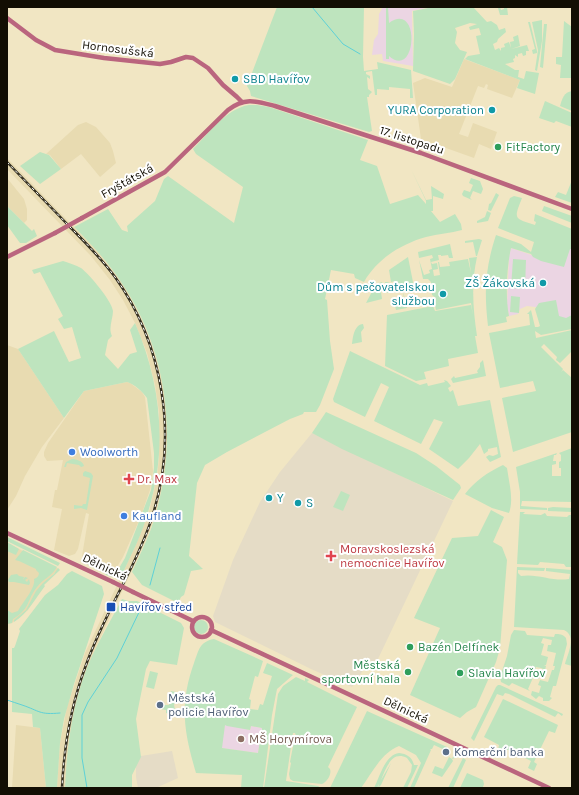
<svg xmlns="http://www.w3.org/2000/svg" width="579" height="795" viewBox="0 0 579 795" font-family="Karla,sans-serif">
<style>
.built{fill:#e8dbb1}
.education{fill:#ebd5e3}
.medical{fill:#e5dcc6}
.green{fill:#bee4be;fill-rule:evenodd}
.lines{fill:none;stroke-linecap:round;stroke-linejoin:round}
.stream{stroke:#5ed1d7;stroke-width:1}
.secondary{stroke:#ba657e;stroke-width:4.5}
.rail-casing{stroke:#353021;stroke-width:2.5}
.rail{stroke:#fff;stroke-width:1;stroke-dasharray:3;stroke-linecap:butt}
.secondary-bridge{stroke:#ba657e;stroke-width:4.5}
.culture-dot{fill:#0f9aa8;stroke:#fff;stroke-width:1.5}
.leisure-dot{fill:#2e9e5b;stroke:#fff;stroke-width:1.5}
.shop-dot{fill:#3f7fe0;stroke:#fff;stroke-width:1.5}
.health-dot{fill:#e0444e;stroke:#fff;stroke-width:1.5}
.transit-dot{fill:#1a4fb4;stroke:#fff;stroke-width:1.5}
.service-dot{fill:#5c6f8a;stroke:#fff;stroke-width:1.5}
.education-dot{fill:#8d6e63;stroke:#fff;stroke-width:1.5}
.labels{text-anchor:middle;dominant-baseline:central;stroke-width:4;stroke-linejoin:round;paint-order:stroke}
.street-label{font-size:12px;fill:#120e03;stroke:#fff}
.culture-label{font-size:12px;fill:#0d838f;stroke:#fff;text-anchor:start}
.leisure-label{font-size:12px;fill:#27864d;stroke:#fff;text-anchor:start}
.shop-label{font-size:12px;fill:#366cbe;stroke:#fff;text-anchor:start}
.health-label{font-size:12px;fill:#be3a42;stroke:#fff;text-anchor:start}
.transit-label{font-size:12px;fill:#164399;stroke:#fff;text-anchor:start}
.service-label{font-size:12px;fill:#4e5e75;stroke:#fff;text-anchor:start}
.education-label{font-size:12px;fill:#785e54;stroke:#fff;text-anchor:start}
</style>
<rect width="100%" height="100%" fill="#f1e6c3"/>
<g class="built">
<polygon points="464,59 520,80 512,98 487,89 488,85 486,84 484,88 478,86 459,134 468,137 473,123 497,132 491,149 479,144 474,158 432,143 428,148 422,146 413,83 425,78 452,87"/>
<polygon points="86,122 96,127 110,143 113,151 116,163 100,177 81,154 61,169 50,155 46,154 78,125"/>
<polygon points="7,158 97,251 124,285 142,320 154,350 163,384 167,412 167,459 164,478 156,514 147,538 92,656 85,676 78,698 70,733 65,788 57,788 60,743 67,707 85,653 135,547 149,512 157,477 159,458 159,412 155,385 147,353 135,323 123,300 110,280 91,256 7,169"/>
<polygon points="7,178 24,199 27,209 27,220 24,223 7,206"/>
<polygon points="7,345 18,349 64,418 42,447 25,476 16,496 7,510"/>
<polygon points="127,382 130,383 142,392 145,397 153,471 150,490 141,516 123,557 111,577 86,564 82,560 82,556 89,514 86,513 78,549 75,554 69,556 54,550 62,509 52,507 55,490 57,490 63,460 47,461 44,456 44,452 48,443 84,391"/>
<polygon points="7,543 59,569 43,585 28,610 12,623 8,624"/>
<polygon points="16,725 40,728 46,788 12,788"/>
</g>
<g class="education">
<polygon points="383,7 430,7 412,11 413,66 383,61 382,54 372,55 374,40 378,34 379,14"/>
<polygon points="511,248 558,264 566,248 572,249 572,321 552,325 543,308 527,306 520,309 518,314 509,316 507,305 509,256"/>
<polygon points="225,724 250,730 251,726 262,728 258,753 221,748"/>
</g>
<g class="medical">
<polygon points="312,433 453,501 377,661 369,661 352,687 311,669 215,622 213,616 233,560 260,502 280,472"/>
<polygon points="172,751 178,778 156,788 138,788 136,777 136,766 141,756"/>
</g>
<g class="green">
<polygon points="277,7 364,7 363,57 364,71 378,69 377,62 411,70 413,98 410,98 410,89 389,87 389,90 377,89 377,95 375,95 372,71 366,72 366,74 370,76 370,79 367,77 368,89 372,92 369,95 369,97 367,97 372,131 369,132 251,96 250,91 247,86"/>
<path d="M386,7H388L389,23C421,0 417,81 389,56V59H386Z"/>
<polygon points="433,7 473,7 487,22 491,21 497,25 499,30 505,28 506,32 498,39 497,42 493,44 495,50 499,48 501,51 501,48 505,47 504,44 509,42 511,48 510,42 514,41 513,37 518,35 520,46 511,49 527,45 529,51 526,51 526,55 523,56 522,53 518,54 518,57 515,55 515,58 513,59 514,62 505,64 515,70 519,70 518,77 524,79 526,71 539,73 535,94 517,88 520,80 465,59 468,56 480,54 476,36 481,35 479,28 470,30 469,27 477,24 470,23 455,28 457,32 455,43 460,50 467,52 455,79 450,84 413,71 414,34 413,11"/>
<polygon points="500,7 501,10 504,9 504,7 507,7 508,15 500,15 498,8"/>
<polygon points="542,20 542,41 537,71 535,70 538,50 532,22"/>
<polygon points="564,21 572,27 572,78 560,78 561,65 556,64 556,57 562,57"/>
<polygon points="528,22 530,22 537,51 537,53 533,54 532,50 535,49"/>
<polygon points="544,24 547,24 543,68 540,67"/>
<path d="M572,91V111L560,106C562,99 564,92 572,91Z"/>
<polygon points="545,101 572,113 572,127 556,121 554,123 539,118"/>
<path d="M249,105H257L269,107L368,140L360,160L377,166L390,204L418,195L426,204V201L411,169L426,200L432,199L431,186L444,194L443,199L433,196V211H431L440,222L455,214L461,224L462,230C451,233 438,234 426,237C401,244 377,259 364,282L355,278L354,274L331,270L325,299L327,300L330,341L334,369L320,405L316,412H304L303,414L290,419L227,452L205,465L197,483L189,556L203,569L191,571L184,595L181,597L178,603L142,585L132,572C141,552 151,533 156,513C178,436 167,351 123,285C109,263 92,245 74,227L108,209L122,230L128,232L127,226L155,201L164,179L168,176L234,223L243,187L196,154L193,149C208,134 227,108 249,105Z"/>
<polygon points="40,152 49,155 61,169 40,184 20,166"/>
<polygon points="471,178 480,181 483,189 481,194 473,191 470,198 472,200 463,196 462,194 464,190 470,192 473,185 469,183"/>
<polygon points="572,180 572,203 555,197 558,192 566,195"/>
<polygon points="496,193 499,195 491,211 488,210 489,204 491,203"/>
<path d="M514,196L522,198C514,219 513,218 535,225L536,222L534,221L535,214L572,229V249H570L564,267L541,261L533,257L531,254L511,248C507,266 505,297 509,316L506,317L507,322L488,326C484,291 485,269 496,235L521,244L531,252L534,242L498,228L510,198Z"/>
<polygon points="7,206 32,231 34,229 37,236 26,243 20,243 7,225"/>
<polygon points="544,206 572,216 572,223 542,211"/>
<polygon points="487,211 491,213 488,221 477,223 477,221 485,217"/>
<polygon points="479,239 482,240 477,256 476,256 473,242 465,243 465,241"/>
<path d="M450,244L453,258H449L448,255L441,256V255H438L439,260L431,262L432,264L437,263L438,269L433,270L434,276L440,275L438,262H439L440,267L450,266L449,262L468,259L471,273L469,258L477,257C471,284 473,309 477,336H475L478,353L448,359L449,366L424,372L426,379L416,381L385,366L387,315L433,306L435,311L471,305L473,315L471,303L436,310L434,301L436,298L432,295L431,282L428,279H423L419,260L424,275L430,273L429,270L432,269L430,259L433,258L432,255L419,258L418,252Z"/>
<polygon points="408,257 414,287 387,293 385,283 385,282 390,282 387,283 388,291 397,289 396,281 391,282 389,270"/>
<polygon points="513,259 526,260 525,289 511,288"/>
<path d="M63,261C69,263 76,265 81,268C89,274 112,301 113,311C113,319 108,328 112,336L108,340L105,355L118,369L130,354L137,352L130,330L135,323C161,383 168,449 148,512C142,535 131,555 121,577L118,576V578L106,575L100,564L102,563L112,567L113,573L115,575L125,558L151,490L154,468V453L147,398C143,392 134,384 127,382L84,391L64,418L18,349L54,331L69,362L81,358L72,327L64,329L58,319L63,316L40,272L34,274L32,270Z"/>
<polygon points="382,282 384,287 381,292 382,299 366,303 376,284"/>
<polygon points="403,291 407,308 396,310 394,301 404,299"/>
<polygon points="511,296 520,297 519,313 510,312"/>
<polygon points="556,300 559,316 566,318 572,315 572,329 541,335 535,331 536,338 572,330 572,351 560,363 556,360 557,357 544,344 541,347 563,369 561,372 563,370 572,378 572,432 513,452 502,398 536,391 533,381 500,388 489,333 530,325 529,314 527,314 531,310 535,327 538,327 540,326 535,309 539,303"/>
<path d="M363,324L364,328L361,332L362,342L352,344C353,337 354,325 363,324Z"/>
<polygon points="350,351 420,385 427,383 428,386 445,382 444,380 447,381 451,386 448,388 450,392 453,390 458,406 490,400 501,457 490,462 486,457 489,455 493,456 498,454 497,447 488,449 488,451 484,454 480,444 469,458 458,469 429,449 443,422 434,419 421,444 374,421 389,387 381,383 365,417 334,402 333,399"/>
<polygon points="483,360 486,376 453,383 451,379 454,376 455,378 478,373 477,371 480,367 480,363"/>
<polygon points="326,412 416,453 436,466 460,485 461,488 453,500 342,449 312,433"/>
<polygon points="572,448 572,502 522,501 521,506 547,508 547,510 520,509 520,492 516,467 557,453 556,455 554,455 553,461 556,461 556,464 552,465 552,476 561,476 561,468 559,468 559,462 561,461 561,455 559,453"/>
<path d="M72,459C76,459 83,461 84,466L81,467L79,465L67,463L66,467H64L66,462Z"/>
<path d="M503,465L507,468C509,483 514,499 509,513L492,508L465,494C475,481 488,472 503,465Z"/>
<polygon points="85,471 91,473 93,476 87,510 81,508 74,509 74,505 82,506 83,504 86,504 90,478 83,476 83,473"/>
<polygon points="341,491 350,495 343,511 333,507"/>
<polygon points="553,507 572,508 572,512 548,511 548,508"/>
<polygon points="491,510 504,517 493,542 502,547 507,560 500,648 496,662 476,707 467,712 460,718 410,695 440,628 414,618 452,538 478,536"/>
<polygon points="520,512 525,512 523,514 541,515 545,513 547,516 567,517 569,515 572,515 572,567 566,567 564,564 540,562 538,565 517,564"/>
<polygon points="7,537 60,563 58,566 11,543 7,541"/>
<polygon points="7,542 19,549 16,555 7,551"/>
<path d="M23,550L57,567C52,576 43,579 37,587C26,601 31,608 13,619L12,623L7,624V608H8L7,610L12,613L18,611C22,603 36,588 34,579C37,578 39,576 39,573L36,570V569L19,561L15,560Z"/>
<polygon points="82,558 85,558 91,560 93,558 95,558 104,573 87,564"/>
<path d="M517,567L545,568L544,571L518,570V573L521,576C537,573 553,582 569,579L570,574L546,571V568L572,570V666L565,664C568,653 577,636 564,630L514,627Z"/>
<path d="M58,568L60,570L44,585L45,586C35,599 28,613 14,622V620L26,610L36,591L43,583L54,574Z"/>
<polygon points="72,571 102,586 104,594 74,684 64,719 60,743 57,788 46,788 40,728 33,727 32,714 12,712 12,648 14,648 15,646 20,631 19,629 45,595 58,585 67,574"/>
<polygon points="17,574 19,576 24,577 23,580 25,577 28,578 25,580 27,582 29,579 30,583 29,585 14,582 9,582 8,580 11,575"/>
<path d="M122,599L128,601H137L181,623L184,628L177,665L150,661L146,669L136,719L141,757L132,775V788H65C67,743 73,698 92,656C101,637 112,618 122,599Z"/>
<circle cx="201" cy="627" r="7"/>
<path d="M514,630L525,631L527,635L554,637L555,634C559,634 563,634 566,638L567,644L556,686H553L550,697L552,698L549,701H543V698L539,696L536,699L531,695L532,691L539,693L541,686L538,685L540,680L548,682L552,670H554L555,666H553L556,653L547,651L548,645H551L552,640L543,638L541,643L544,644L541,655L548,657L546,665L544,666H546L544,674L540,675L539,679H538L540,672L542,673L543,669L541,668L536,667L532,680L528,689L530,691L512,683L509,686L501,682L500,677L507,656L511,635Z"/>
<path d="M214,639L263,661L258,677L255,676L249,699L251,700L250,709L258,710L260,704L263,705L272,676L263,673L267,663L293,675L277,689L272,715L263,788H241L242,775L196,773C184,732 179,705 194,663C199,650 199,642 214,639ZM225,725L227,726L250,730L251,726L262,728L258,753L222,748Z"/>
<polygon points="150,671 158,673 154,689 146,687"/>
<path d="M296,677L305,681V678L309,680L307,682L357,707L328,767L330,769C332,774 327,782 322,784L293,781L290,779L289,774L291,763L290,762L294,741L295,739H300L301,738L296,736L295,733H293L286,781L318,786L321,788H264L278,694L283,686Z"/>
<polygon points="498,685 500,685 563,714 562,716 558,713 555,717 509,694 505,693 503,696 497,694 474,741 471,738 496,687"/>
<polygon points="171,691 176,692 178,695 174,705 176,714 174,715 166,713 166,710 161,709 162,705 169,705"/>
<polygon points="503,699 558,725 555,733 549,731 534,762 537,764 534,771 528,768 531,761 509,750 506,750 505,752 501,752 504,754 503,756 496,751 500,751 498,750 499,745 484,737"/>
<path d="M367,711L447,747V751L434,745L432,749H430L431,750L414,788H410L421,763L416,755L399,746C381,753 372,773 361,788H330Z"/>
<polygon points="455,752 457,753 455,758 452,759 453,761 442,777 432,773 435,766 443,769 449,757 452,759"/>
<path d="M399,753C407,754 412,757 414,765H418L407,788H403L411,772L412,765L407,758C391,750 386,769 381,780L391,763L381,785L378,788L379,784L377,788H374C380,776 385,755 399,753Z"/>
<polygon points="463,758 466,760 453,788 448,788"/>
<polygon points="467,773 483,780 484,784 483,787 460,788"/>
</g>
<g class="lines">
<g class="stream">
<polyline points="312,7 343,44 360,54"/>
<polyline points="150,585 160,548"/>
<path d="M7,700C12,702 17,703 22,705C40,711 39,715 60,713"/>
<polyline points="87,788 82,758 82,715 88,702 117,658 143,604"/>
</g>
<g class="secondary">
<polyline points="7,18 36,40 55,50 104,58 160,64 171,62 186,57 193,58 208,68 223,85 237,97 242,102"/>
<path d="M82,218L165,172L228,110C245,97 256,101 275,106L421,153L572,209"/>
<polyline points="7,257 55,233"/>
<polyline points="7,533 113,582"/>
<polyline points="133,592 193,621"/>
<circle cx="202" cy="627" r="10"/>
<polyline points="211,630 549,788"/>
</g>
<defs>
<path id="rail" d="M7,162C27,183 48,204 68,225C84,241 101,258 115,277C163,344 178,435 153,514C148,532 140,549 132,566C116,599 98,631 86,665C71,705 64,745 62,788"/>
</defs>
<use href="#rail" class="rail-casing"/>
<use href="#rail" class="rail"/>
<g class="secondary-bridge">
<polyline points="55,233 82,218"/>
<polyline points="113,582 133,592"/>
</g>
</g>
<g class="culture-dot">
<circle cx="235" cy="79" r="4"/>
<circle cx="492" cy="110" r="4"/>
<circle cx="543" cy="283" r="4"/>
<circle cx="443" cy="294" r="4"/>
<circle cx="269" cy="498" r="4"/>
<circle cx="298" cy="503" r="4"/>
</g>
<g class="leisure-dot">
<circle cx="498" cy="147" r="4"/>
<circle cx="410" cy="647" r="4"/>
<circle cx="408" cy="672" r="4"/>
<circle cx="460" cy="673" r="4"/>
</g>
<g class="shop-dot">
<circle cx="72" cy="452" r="4"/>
<circle cx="124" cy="516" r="4"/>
</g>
<g class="health-dot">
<path d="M127 473h4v4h4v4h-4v4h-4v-4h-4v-4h4z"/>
<path d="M329 550h4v4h4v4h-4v4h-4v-4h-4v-4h4z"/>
</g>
<rect class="transit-dot" x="106" y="602" width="10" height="10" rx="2"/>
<g class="service-dot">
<circle cx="160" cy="705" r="4"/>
<circle cx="446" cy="752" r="4"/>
</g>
<circle class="education-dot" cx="241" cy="739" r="4"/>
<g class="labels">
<g class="street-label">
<text transform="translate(118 49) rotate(7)">Hornosušská</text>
<text transform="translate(412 140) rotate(18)">17. listopadu</text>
<text transform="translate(127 181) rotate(-29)">Fryštátská</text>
<text transform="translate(105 567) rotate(25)">Dělnická</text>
<text transform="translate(406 710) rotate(25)">Dělnická</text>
</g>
<g class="culture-label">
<text x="243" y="79">SBD Havířov</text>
<text x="484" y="110" text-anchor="end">YURA Corporation</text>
<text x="535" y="283" text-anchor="end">ZŠ Žákovská</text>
<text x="435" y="287" text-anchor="end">Dům s pečovatelskou<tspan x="435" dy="14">službou</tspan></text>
<text x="277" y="498">Y</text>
<text x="306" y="503">S</text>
</g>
<g class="leisure-label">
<text x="506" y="147">FitFactory</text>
<text x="418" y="647">Bazén Delfínek</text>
<text x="400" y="665" text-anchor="end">Městská<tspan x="400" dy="14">sportovní hala</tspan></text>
<text x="468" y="673">Slavia Havířov</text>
</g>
<g class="shop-label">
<text x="80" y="452">Woolworth</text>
<text x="132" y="516">Kaufland</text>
</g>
<g class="health-label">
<text x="137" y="479">Dr. Max</text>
<text x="340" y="549">Moravskoslezská<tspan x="340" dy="14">nemocnice Havířov</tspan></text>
</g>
<g class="transit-label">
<text x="120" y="607">Havířov střed</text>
</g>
<g class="service-label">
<text x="168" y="698">Městská<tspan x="168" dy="14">policie Havířov</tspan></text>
<text x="454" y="752">Komerční banka</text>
</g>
<g class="education-label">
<text x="249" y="739">MŠ Horymírova</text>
</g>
</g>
<rect width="579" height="795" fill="none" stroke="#120e03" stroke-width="16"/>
</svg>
